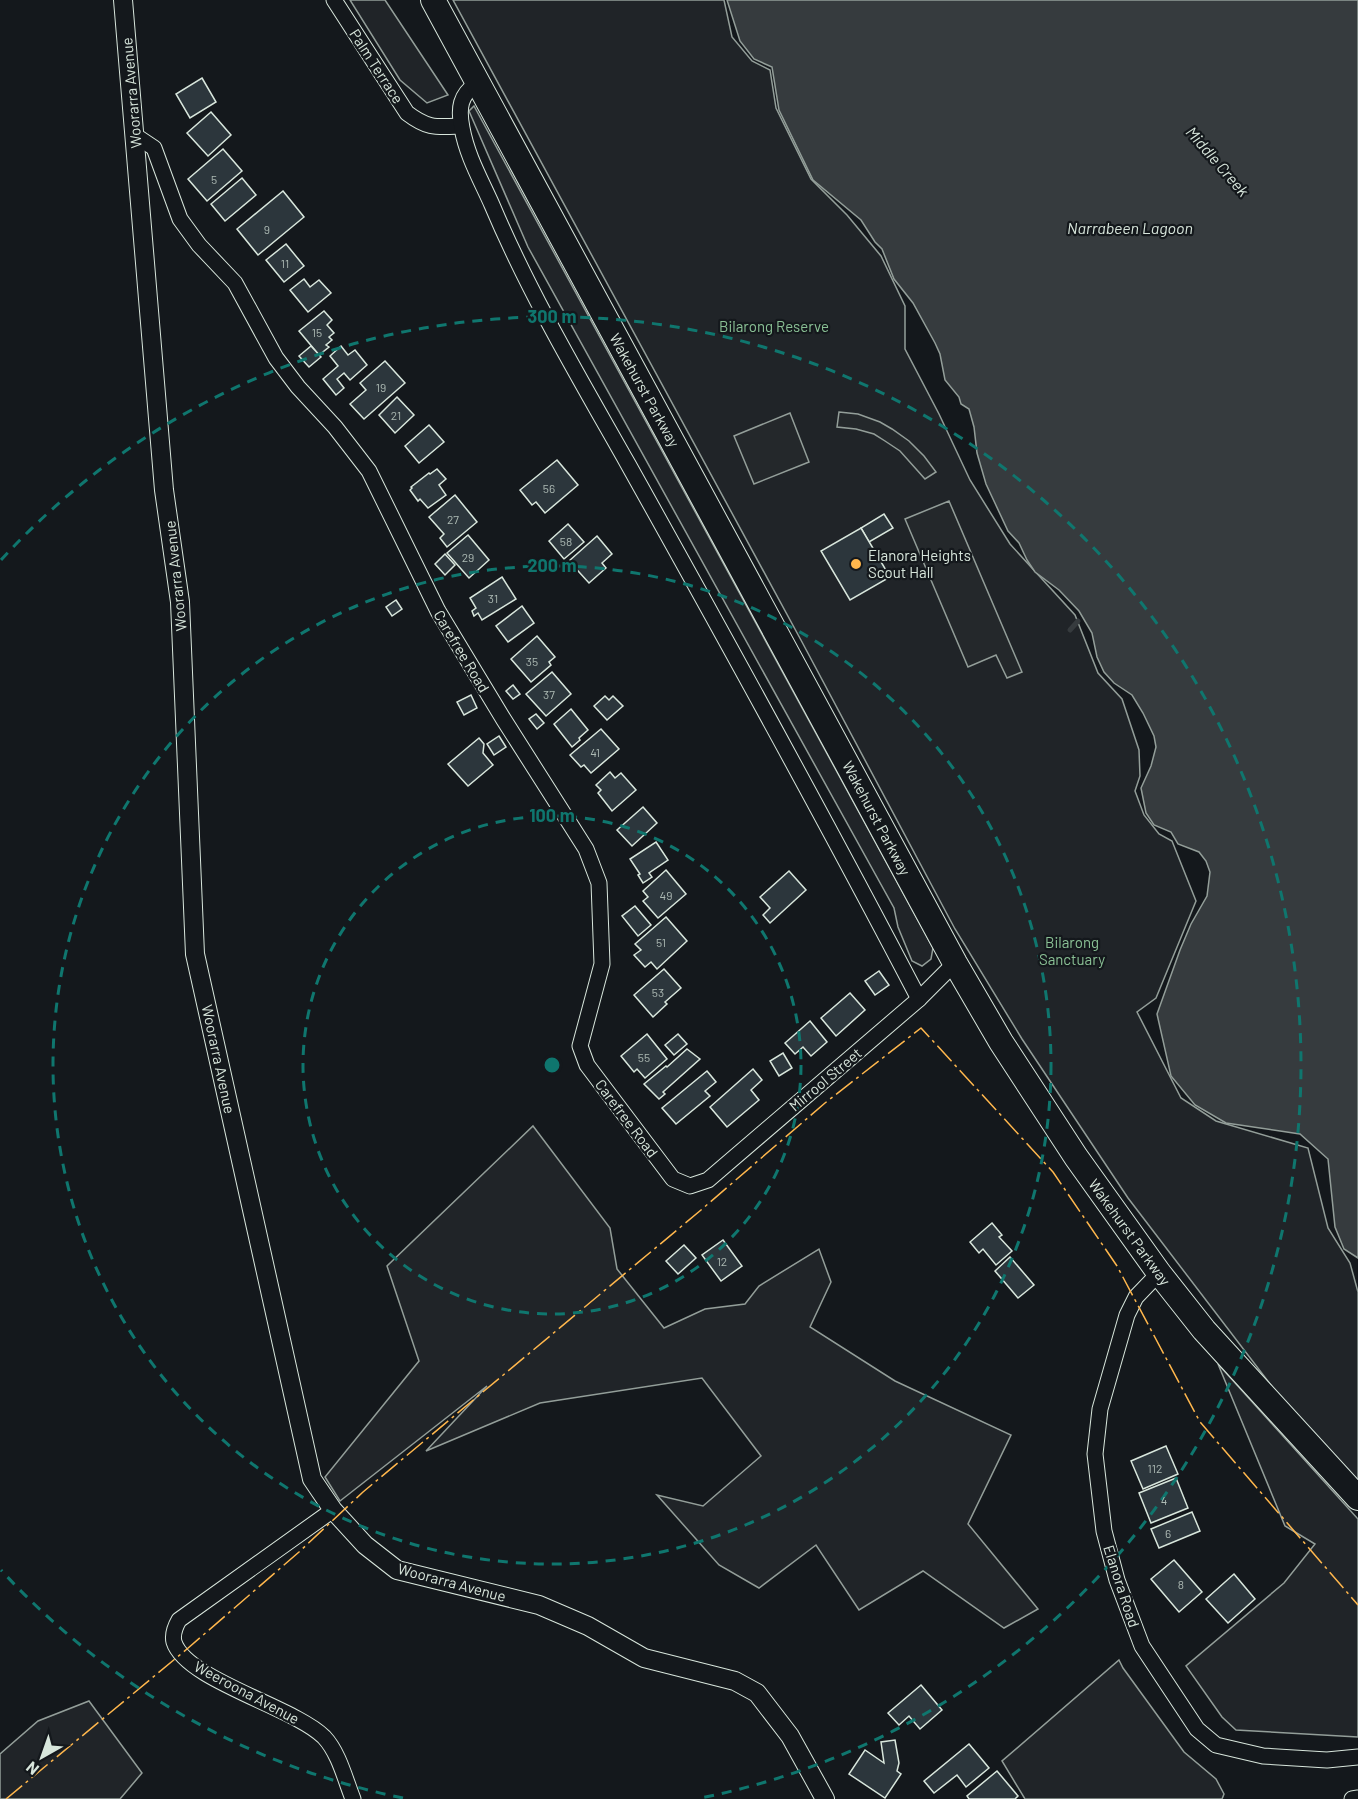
<svg xmlns="http://www.w3.org/2000/svg" width="1358" height="1799" viewBox="0 0 1358 1799" font-family="Barlow,sans-serif">
<style>
.green{fill:#202428;stroke:#939e99;stroke-width:1.5}
.parking{fill:#24282b;stroke:#939e99;stroke-width:1.5}
.water{fill:#363b3e;stroke:#939e99;stroke-width:1.5}
.lines{fill:none;stroke-linecap:round;stroke-linejoin:round}
.stream{stroke:#363b3e;stroke-width:5}
.building{fill:#2c363c;stroke:#d8e6dc;stroke-width:1.5}
.minor-casing{stroke:#d8e6dc;stroke-width:17}
.tertiary-casing{stroke:#d8e6dc;stroke-width:20}
.primary-casing{stroke:#d8e6dc;stroke-width:26}
.minor{stroke:#14181c;stroke-width:15}
.tertiary{stroke:#14181c;stroke-width:18}
.primary{stroke:#14181c;stroke-width:24}
.power{stroke:#ffb74d;stroke-width:1.5;stroke-dasharray:21 4.5 3 4.5;stroke-linecap:butt}
.ring{fill:none;stroke:#0f766e;stroke-width:3;stroke-dasharray:10 8}
.poi-dot{fill:#ffb74d;stroke:#14181c;stroke-width:2}
.labels{text-anchor:middle;dominant-baseline:central;stroke-width:4.5;stroke-linejoin:round;paint-order:stroke}
.number-label{font-size:12px;fill:#adbab4}
.street-label{font-size:15px;fill:#d8e6dc;stroke:#14181c}
.park-label{font-size:15px;fill:#8ac095;stroke:#14181c}
.poi-label{font-size:15px;fill:#d8e6dc;stroke:#14181c;text-anchor:start}
.water-label{font-size:16px;font-style:italic;fill:#d8e6dc;stroke:#14181c}
.centre{fill:#0f766e;stroke:#14181c;stroke-width:3}
.ring-label{font-size:18px;text-anchor:middle;font-weight:bold;fill:#0f766e;stroke:#14181c;stroke-width:4.5;stroke-linejoin:round;paint-order:stroke}
</style>
<rect width="100%" height="100%" fill="#14181c"/>
<g class="green">
<polygon points="350,0 385,0 448,95 427,103 400,80"/>
<polygon points="453,0 724,0 732,37 752,61 770,70 776,108 811,179 847,215 881,256 905,306 905,349 939,414 970,480 1010,544 1075,615 1098,673 1122,699 1139,750 1140,776 1135,791 1144,815 1159,834 1172,841 1196,901 1156,998 1137,1012 1181,1098 1216,1121 1308,1148 1328,1228 1350,1263 1358,1292 1358,1484 1283,1401 1128,1198 1022,1039 955,929 802,642"/>
<polygon points="474,106 933,948 931,959 922,966 912,961 898,927 894,908 528,247 469,111"/>
<polygon points="533,1126 610,1228 617,1269 664,1328 705,1309 745,1304 759,1286 819,1249 831,1282 810,1327 895,1381 1011,1435 968,1524 1038,1609 1004,1628 923,1571 859,1610 816,1545 759,1588 719,1565 657,1495 703,1506 761,1456 702,1378 540,1403 426,1451 487,1386 340,1501 325,1477 419,1361 387,1266"/>
<polygon points="1218,1364 1358,1519 1358,1737 1236,1730 1222,1717 1186,1666 1284,1583 1315,1544 1285,1526"/>
<polygon points="1119,1660 1123,1668 1184,1752 1216,1779 1224,1794 1222,1799 1025,1799 1002,1761"/>
<polygon points="89,1701 142,1773 120,1799 0,1799 0,1754 38,1721"/>
</g>
<g class="parking">
<polygon points="839,412 858,414 880,422 892,429 909,441 924,456 936,472 925,479 900,451 885,441 874,434 856,429 837,427"/>
<polygon points="790,413 809,462 754,484 734,436"/>
<polygon points="949,501 1022,672 1007,678 996,655 968,667 905,519"/>
</g>
<polygon class="water" points="727,0 1358,0 1358,1258 1344,1249 1335,1227 1328,1159 1300,1134 1226,1123 1195,1105 1171,1076 1157,1014 1180,950 1191,924 1207,896 1210,872 1206,861 1199,852 1178,844 1171,832 1154,825 1146,813 1141,788 1151,766 1156,747 1154,736 1143,713 1132,695 1114,683 1104,672 1097,657 1092,633 1079,611 1059,590 1035,572 1027,560 1019,543 1008,531 986,484 977,453 974,427 969,409 961,404 959,397 945,380 940,354 935,343 913,303 894,279 882,249 875,242 861,220 813,180 779,110 772,67 754,59 740,41"/>
<g class="lines">
<polyline class="stream" points="1070,630 1078,621"/>
</g>
<g class="building">
<polygon points="202,78 216,102 190,118 176,94"/>
<polygon points="211,112 231,135 208,156 187,133"/>
<polygon points="223,149 242,171 207,201 188,179"/>
<polygon points="242,178 256,195 225,221 211,204"/>
<polygon points="283,191 304,217 258,255 237,229"/>
<polygon points="286,244 304,266 284,282 266,260"/>
<polygon points="304,279 310,287 319,280 331,293 308,312 290,290"/>
<polygon points="324,311 332,320 327,325 334,333 329,337 332,340 326,345 329,347 319,355 299,331"/>
<polygon points="311,346 321,357 309,367 299,356"/>
<polygon points="341,346 348,355 355,350 367,365 350,380 344,373 337,379 344,388 336,395 323,379 338,366 330,356"/>
<polygon points="385,361 405,383 364,419 350,404 366,390 360,383"/>
<polygon points="397,397 414,415 395,433 379,415"/>
<polygon points="429,425 444,442 419,463 405,446"/>
<polygon points="557,460 578,485 545,513 536,502 532,505 520,490"/>
<polygon points="437,469 446,479 439,485 446,495 428,508 420,499 418,501 410,490 412,488 411,487 429,473 430,474"/>
<polygon points="455,495 477,522 447,547 440,538 444,534 429,517"/>
<polygon points="884,514 893,528 869,542 861,528"/>
<polygon points="568,524 584,542 564,559 549,541"/>
<polygon points="861,528 890,577 850,600 821,551"/>
<polygon points="468,535 489,560 469,578 447,553"/>
<polygon points="597,536 612,554 602,563 606,568 589,583 569,561"/>
<polygon points="445,554 455,565 445,575 435,564"/>
<polygon points="502,577 516,599 482,620 478,613 474,616 472,611 476,608 470,598"/>
<polygon points="396,600 402,609 392,616 386,607"/>
<polygon points="522,606 534,623 508,642 496,626"/>
<polygon points="537,636 555,657 549,662 551,665 531,682 511,659"/>
<polygon points="552,672 571,694 546,716 526,694"/>
<polygon points="513,685 520,694 513,699 506,691"/>
<polygon points="471,695 477,708 464,715 457,702"/>
<polygon points="605,696 609,700 613,696 623,706 607,720 594,706"/>
<polygon points="571,709 588,730 579,738 580,740 572,747 554,724"/>
<polygon points="536,714 544,723 537,729 529,719"/>
<polygon points="601,729 619,749 591,773 584,765 581,767 570,755"/>
<polygon points="499,736 506,747 494,755 487,744"/>
<polygon points="479,738 484,744 483,753 493,765 468,786 448,764"/>
<polygon points="610,772 615,778 621,773 636,790 612,811 598,793 601,790 596,785"/>
<polygon points="643,807 657,823 632,846 617,830"/>
<polygon points="656,842 668,860 649,873 652,877 643,883 638,875 640,874 630,859"/>
<polygon points="666,870 686,894 658,918 643,901 648,897 643,891"/>
<polygon points="789,871 806,890 770,923 763,915 770,908 760,897"/>
<polygon points="635,906 651,925 638,936 622,916"/>
<polygon points="666,917 687,941 657,969 651,962 645,967 634,955 641,950 635,944"/>
<polygon points="664,969 681,988 665,1002 667,1004 653,1017 634,995"/>
<polygon points="879,971 889,985 875,995 865,981"/>
<polygon points="850,993 865,1010 836,1036 821,1018"/>
<polygon points="810,1021 827,1042 811,1056 803,1047 795,1054 785,1043"/>
<polygon points="647,1034 667,1059 645,1078 637,1069 634,1072 621,1056"/>
<polygon points="678,1034 687,1044 674,1055 665,1045"/>
<polygon points="687,1049 700,1059 663,1092 665,1094 659,1099 644,1084 666,1066 667,1067"/>
<polygon points="783,1053 792,1068 779,1076 770,1061"/>
<polygon points="753,1069 762,1080 751,1090 759,1100 727,1127 710,1107"/>
<polygon points="707,1071 716,1082 705,1091 710,1096 676,1124 662,1108"/>
<polygon points="992,1223 1002,1235 999,1237 1012,1251 996,1265 983,1249 979,1253 970,1242"/>
<polygon points="723,1240 742,1266 721,1281 702,1255"/>
<polygon points="684,1245 696,1258 678,1274 666,1261"/>
<polygon points="1010,1257 1034,1285 1018,1298 995,1271"/>
<polygon points="1166,1446 1178,1474 1143,1489 1131,1461"/>
<polygon points="1176,1478 1188,1508 1151,1523 1139,1493"/>
<polygon points="1192,1512 1200,1531 1159,1548 1151,1529"/>
<polygon points="1174,1560 1202,1592 1179,1612 1151,1579"/>
<polygon points="1234,1574 1255,1599 1228,1623 1206,1599"/>
<polygon points="921,1685 942,1710 920,1729 909,1716 899,1725 888,1713"/>
<polygon points="895,1740 899,1763 897,1771 901,1774 885,1798 849,1774 865,1750 884,1763 881,1742"/>
<polygon points="969,1744 989,1768 966,1787 957,1775 934,1793 924,1781"/>
<polygon points="997,1771 1018,1796 1015,1799 969,1799 967,1796"/>
</g>
<g class="lines">
<defs>
<g id="minor">
<path d="M334,0L407,113C428,129 436,127 461,126"/>
<path d="M477,83C460,95 458,108 462,128C467,156 481,180 492,205C530,295 580,379 628,464C727,641 825,819 919,999"/>
<polyline points="136,136 154,148 180,219 199,245 235,283 276,358 298,387 335,427 369,471 438,611 504,720 586,849 599,883 602,964 580,1046 587,1065 673,1179 690,1186 708,1180 919,999 955,963"/>
<polyline points="1159,1273 1136,1297 1127,1315 1100,1409 1095,1454 1104,1531 1117,1580 1142,1646 1197,1729 1216,1745 1263,1756 1327,1760 1358,1757"/>
<path d="M333,1510L179,1620C175,1627 172,1634 174,1642C186,1680 294,1707 324,1737C339,1753 345,1779 353,1799"/>
<polyline points="1352,1799 1358,1798"/>
</g>
<polyline id="tertiary" points="123,0 164,490 180,602 195,954 312,1479 333,1510 365,1545 397,1570 539,1605 588,1626 644,1658 735,1681 757,1693 790,1736 825,1799"/>
<polyline id="primary" points="433,0 955,963 1001,1042 1076,1157 1159,1273 1204,1330 1358,1498"/>
</defs>
<use href="#minor" class="minor-casing"/>
<use href="#tertiary" class="tertiary-casing"/>
<use href="#primary" class="primary-casing"/>
<use href="#minor" class="minor"/>
<use href="#tertiary" class="tertiary"/>
<use href="#primary" class="primary"/>
<polyline class="power" points="6,1799 187,1649 299,1552 363,1492 701,1210 825,1103 921,1028 1053,1172 1117,1266 1200,1422 1358,1605"/>
</g>
<g class="ring">
<circle cx="552" cy="1065" r="249"/>
<circle cx="552" cy="1065" r="499"/>
<path d="M403 1798A748 748 0 0 1 1 1570M1 560A748 748 0 1 1 701 1798"/>
</g>
<circle class="poi-dot" cx="856" cy="564" r="6"/>
<g class="labels">
<g class="number-label">
<text x="214" y="179">5</text>
<text x="267" y="229">9</text>
<text x="285" y="263">11</text>
<text x="317" y="332">15</text>
<text x="381" y="387">19</text>
<text x="396" y="415">21</text>
<text x="549" y="488">56</text>
<text x="453" y="519">27</text>
<text x="566" y="541">58</text>
<text x="468" y="557">29</text>
<text x="493" y="598">31</text>
<text x="532" y="661">35</text>
<text x="549" y="694">37</text>
<text x="595" y="752">41</text>
<text x="666" y="895">49</text>
<text x="661" y="942">51</text>
<text x="658" y="992">53</text>
<text x="644" y="1057">55</text>
<text x="722" y="1261">12</text>
<text x="1155" y="1468">112</text>
<text x="1164" y="1500">4</text>
<text x="1168" y="1533">6</text>
<text x="1181" y="1584">8</text>
</g>
<g class="street-label">
<text transform="translate(377 66) rotate(57)">Palm Terrace</text>
<text transform="translate(131 93) rotate(-95)">Woorarra Avenue</text>
<text transform="translate(645 390) rotate(61)">Wakehurst Parkway</text>
<text transform="translate(175 576) rotate(-96)">Woorarra Avenue</text>
<text transform="translate(462 651) rotate(59)">Carefree Road</text>
<text transform="translate(877 818) rotate(62)">Wakehurst Parkway</text>
<text transform="translate(219 1059) rotate(78)">Woorarra Avenue</text>
<text transform="translate(825 1079) rotate(-40)">Mirrool Street</text>
<text transform="translate(627 1118) rotate(53)">Carefree Road</text>
<text transform="translate(1130 1232) rotate(54)">Wakehurst Parkway</text>
<text transform="translate(452 1582) rotate(15)">Woorarra Avenue</text>
<text transform="translate(1122 1586) rotate(72)">Elanora Road</text>
<text transform="translate(247 1692) rotate(28)">Weeroona Avenue</text>
</g>
<g class="park-label">
<text x="774" y="326">Bilarong Reserve</text>
<text x="1072" y="942">Bilarong<tspan x="1072" dy="17">Sanctuary</tspan></text>
</g>
<g class="poi-label">
<text x="868" y="555">Elanora Heights<tspan x="868" dy="17">Scout Hall</tspan></text>
</g>
<g class="water-label">
<text transform="translate(1218 161) rotate(49)">Middle Creek</text>
<text x="1130" y="227">Narrabeen Lagoon</text>
</g>
</g>
<circle cx="552" cy="1065" r="9" class="centre"/>
<g class="ring-label">
<text x="552" y="323">300 m</text>
<text x="552" y="572">200 m</text>
<text x="552" y="822">100 m</text>
</g>
<g transform="translate(42 1757) rotate(220)" stroke="#14181c" stroke-width="4.5" paint-order="stroke">
<path d="M0-4.5L10 22L0 15L-10 22Z" fill="#d8e6dc"/>
<text y="-9" font-size="16" font-weight="bold" text-anchor="middle" fill="#d8e6dc">N</text>
</g>
</svg>
